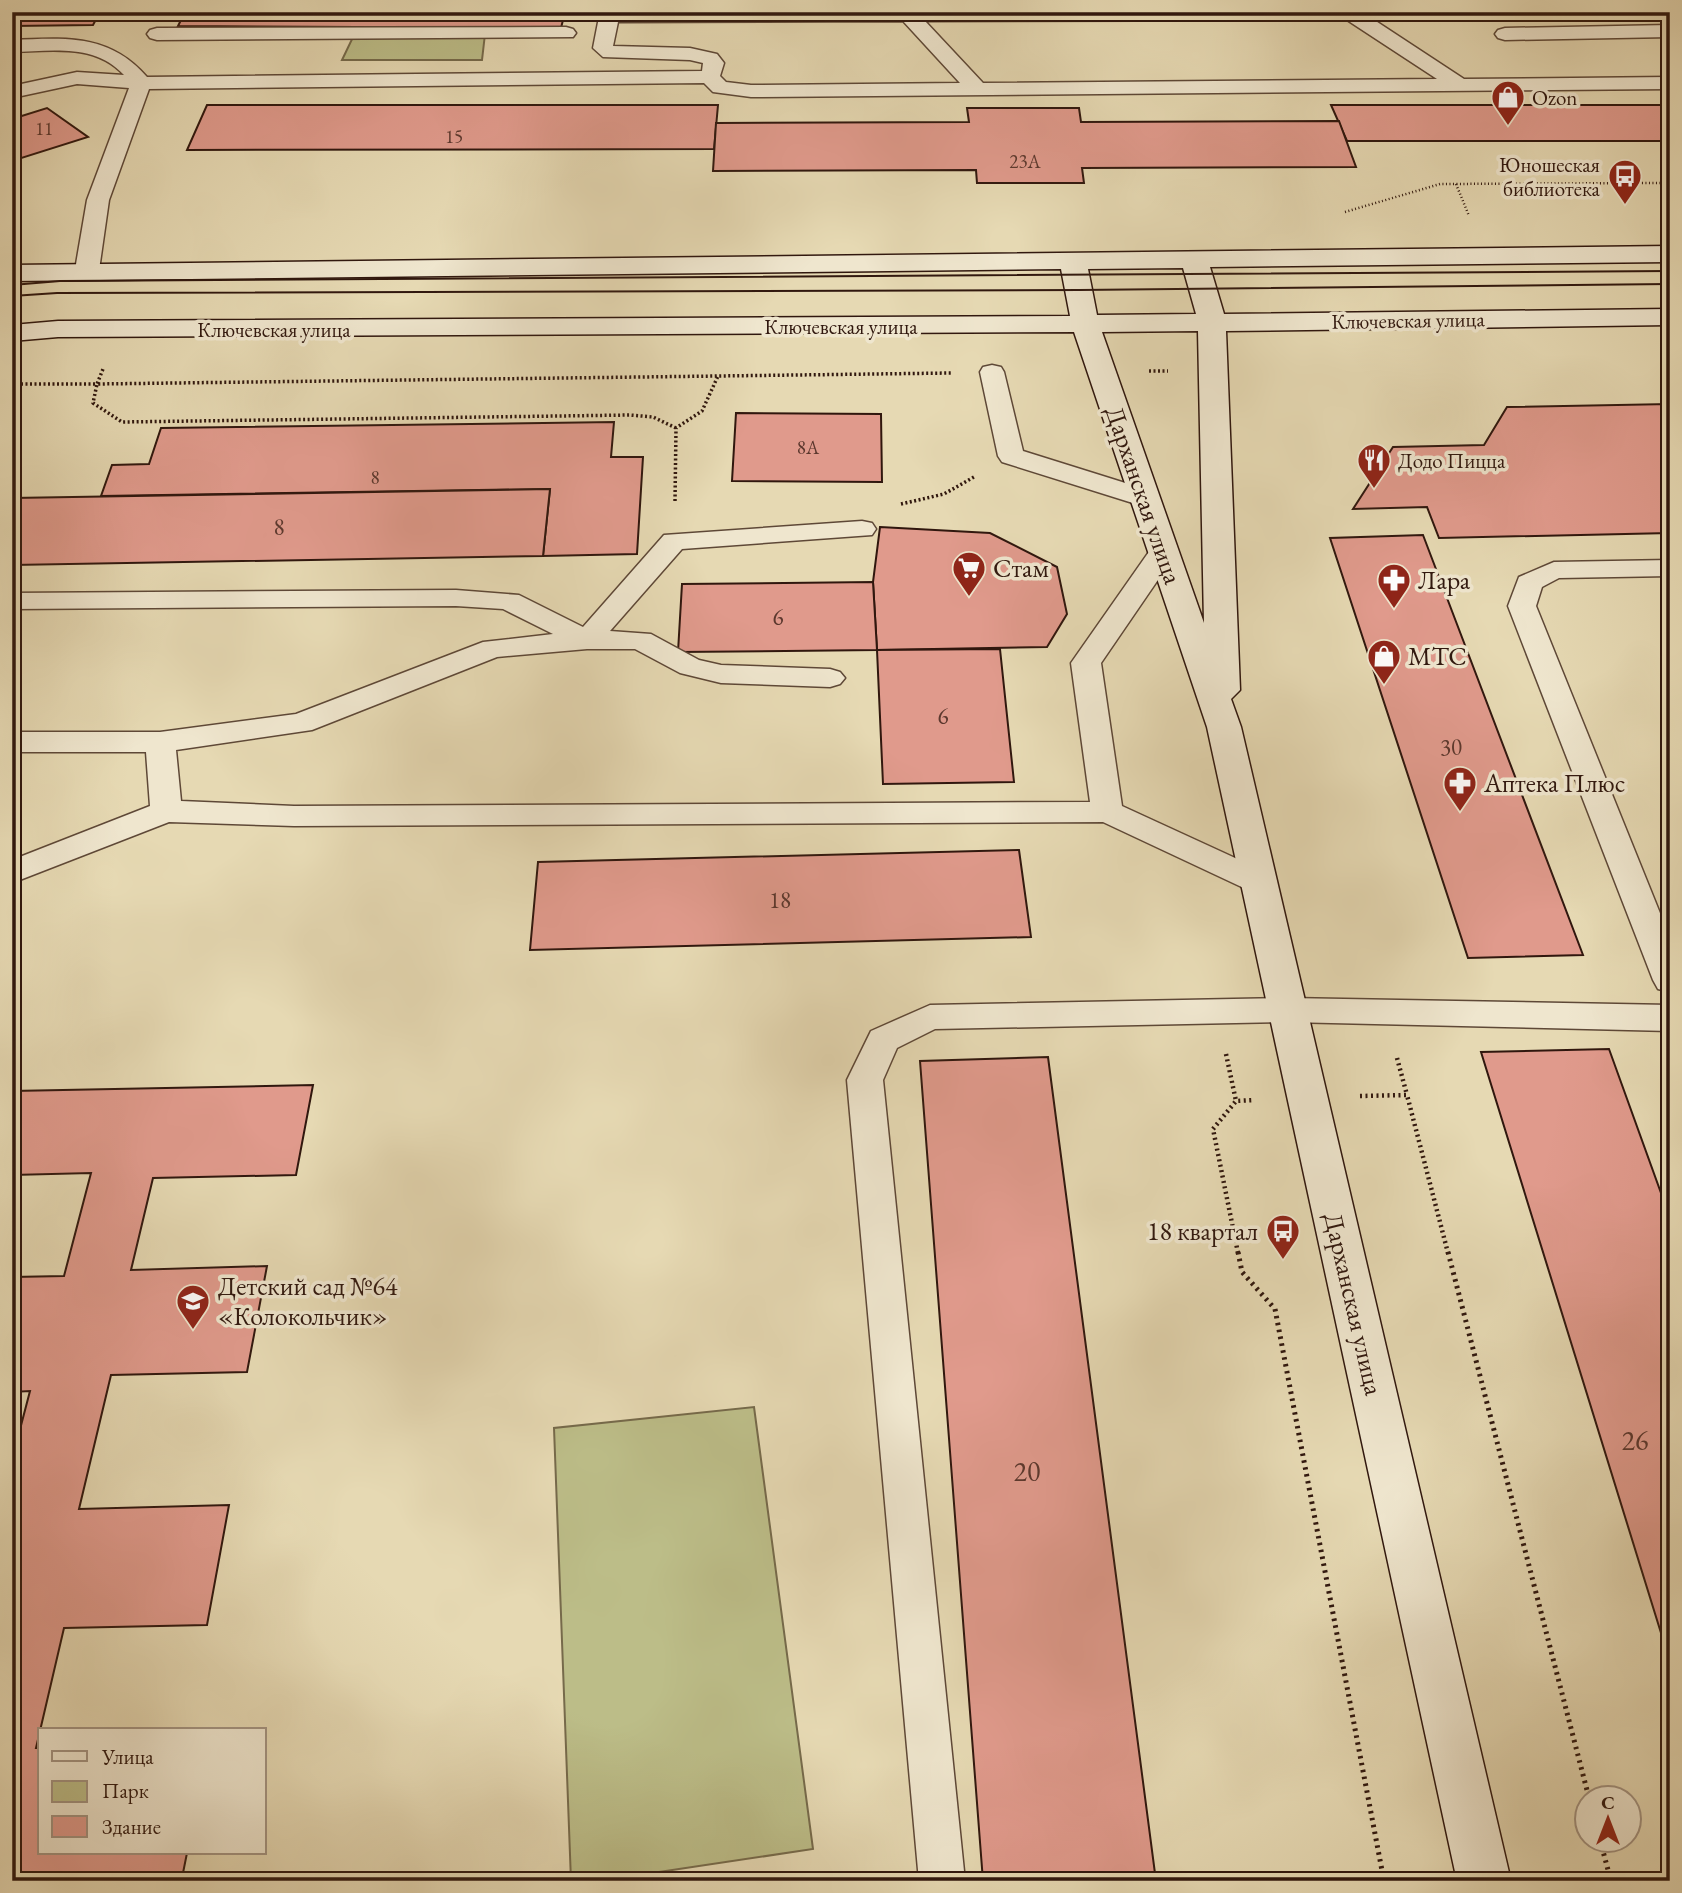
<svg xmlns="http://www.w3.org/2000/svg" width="1682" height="1893" viewBox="0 0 1682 1893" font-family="'EB Garamond',serif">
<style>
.green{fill:#bcbd88;stroke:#766a4b;stroke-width:2}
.building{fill:#e09a8c;stroke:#30170e;stroke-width:2}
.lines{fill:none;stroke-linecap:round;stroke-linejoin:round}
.lane-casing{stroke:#5e4837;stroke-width:3}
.secondary-casing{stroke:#30170e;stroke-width:3}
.path-far3{stroke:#30170e;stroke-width:2.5;stroke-dasharray:1 2.5;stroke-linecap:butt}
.path-far2{stroke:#30170e;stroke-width:3.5;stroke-dasharray:2 2.5;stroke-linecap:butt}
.path-far1{stroke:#30170e;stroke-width:4.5;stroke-dasharray:2 3.5;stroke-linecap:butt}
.path{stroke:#30170e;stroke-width:5;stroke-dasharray:2.5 4.5;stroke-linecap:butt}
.lane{fill:#efe6ce;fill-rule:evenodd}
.secondary{fill:#efe6ce;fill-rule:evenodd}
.tram{stroke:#30170e;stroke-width:2}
.labels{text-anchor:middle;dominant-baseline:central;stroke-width:7;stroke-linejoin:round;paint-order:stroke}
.far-number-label{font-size:19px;fill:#5c382e}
.far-poi-label{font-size:21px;fill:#30170e;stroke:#efe6ce;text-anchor:start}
.far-street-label{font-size:21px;fill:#30170e;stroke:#efe6ce}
.number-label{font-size:23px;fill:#5c382e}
.street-label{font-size:26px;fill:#30170e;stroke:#efe6ce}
.poi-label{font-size:26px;fill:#30170e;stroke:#efe6ce;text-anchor:start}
.near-number-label{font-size:28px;fill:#5c382e}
</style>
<rect width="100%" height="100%" fill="#e6d9b3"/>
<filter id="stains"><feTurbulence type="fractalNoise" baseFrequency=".00286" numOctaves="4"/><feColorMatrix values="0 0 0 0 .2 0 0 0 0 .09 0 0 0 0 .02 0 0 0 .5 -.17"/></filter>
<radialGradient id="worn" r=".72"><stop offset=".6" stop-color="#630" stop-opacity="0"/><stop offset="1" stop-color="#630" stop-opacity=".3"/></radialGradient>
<g class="green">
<polygon points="485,34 482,60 342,60 354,35"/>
<polygon points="754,1407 813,1849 599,1881 571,1881 554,1428"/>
</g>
<g class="building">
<polygon points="12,12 100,12 93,25 12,26"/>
<polygon points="185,12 565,12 561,28 178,26"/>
<polygon points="207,105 718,105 714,149 187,150"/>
<polygon points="1331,105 1670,105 1670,141 1347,141"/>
<polygon points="47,108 88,137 12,161 12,119"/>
<polygon points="967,108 1079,108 1081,122 1339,121 1356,167 1082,168 1084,183 977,183 976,170 713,171 716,123 969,122"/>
<polygon points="1670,404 1670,533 1439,538 1427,507 1353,509 1393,447 1484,445 1507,407"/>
<polygon points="736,413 881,414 882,482 732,481"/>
<polygon points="614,422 611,457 643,457 637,554 543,556 550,489 101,496 112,465 149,464 161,428"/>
<polygon points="550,489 543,556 12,565 12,498"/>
<polygon points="880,527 990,533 1057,567 1067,614 1047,647 877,650 873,582"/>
<polygon points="1423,535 1583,955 1468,958 1330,538"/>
<polygon points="873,582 877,650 678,652 682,584"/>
<polygon points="1000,649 1014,782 883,784 877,650"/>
<polygon points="1019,850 1031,937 530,950 538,862"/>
<polygon points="1609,1049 1670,1218 1670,1662 1481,1052"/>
<polygon points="1048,1057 1156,1881 983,1881 920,1061"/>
<polygon points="313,1085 296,1175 153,1178 131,1270 267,1266 247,1372 111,1375 79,1509 229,1505 207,1625 64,1628 36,1748 40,1748 40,1853 187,1853 183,1873 12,1878 12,1460 30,1391 12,1392 12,1277 64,1276 91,1173 12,1175 12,1091"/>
</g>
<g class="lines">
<defs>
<g id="lane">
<path d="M600,12H1362L1464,79L1670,77V89L751,97L713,92L704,83L149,89L109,200L99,270L95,275H79L75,270L87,200L129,88L77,84L12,98V86L77,72L124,75C95,43 51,51 12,52V40C65,38 109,33 147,77L702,71L703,63L690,60L603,57L593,48ZM1347,20L1437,79L983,83L925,21ZM903,21L960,83L751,85L726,82L720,76L724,63L717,54L690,48L613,46L618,22Z"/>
<polygon points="1670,25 1670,37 1505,40 1498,38 1495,34 1498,30 1505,28"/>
<polygon points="566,27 573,29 576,33 573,37 157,40 150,38 147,34 150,30 157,28"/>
<polygon points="992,365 1001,367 1004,372 1023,451 1154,492 1158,498 1154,504 1145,506 1136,504 1002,462 998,456 980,372 983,367"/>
<polygon points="862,521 872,523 876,529 872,535 682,549 610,631 651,634 699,660 721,665 830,669 840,672 845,678 840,684 830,687 721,683 680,673 635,649 587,649 497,657 312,730 176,750 181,801 294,806 1090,802 1071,663 1153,546 1163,544 1173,546 1177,552 1101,663 1122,806 1270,874 1275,882 1270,890 1259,893 1248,890 1103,822 294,826 169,822 12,883 12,860 150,806 146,752 12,752 12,732 160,732 296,714 483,642 553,634 503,609 456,606 12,609 12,593 456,590 519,595 583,627 664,535"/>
<polygon points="1670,560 1670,576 1559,578 1542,587 1536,606 1670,938 1670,992 1658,989 1653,980 1508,606 1519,577 1554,562"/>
<polygon points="1288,998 1670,1005 1670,1031 1288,1022 935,1029 897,1048 883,1080 965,1881 919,1881 847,1080 871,1031 930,1005"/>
</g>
<path id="secondary" d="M1670,246V262L1210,267L1224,314L1670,309V325L1226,331L1240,690L1231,699L1241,727L1511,1881H1457L1207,727L1074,332L58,337L12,341V325L58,321L1070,316L1061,269L12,281V265ZM1183,268L1196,314L1097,315L1088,269ZM1198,331L1204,623L1102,332Z"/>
</defs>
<use href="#lane" class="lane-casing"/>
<use href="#secondary" class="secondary-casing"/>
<g class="path-far3">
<polyline points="1456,184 1469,216"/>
<polyline points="1345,212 1440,184 1670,183"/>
</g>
<g class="path-far2">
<polyline points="1149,371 1168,371"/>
<polyline points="12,384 97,384 103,369"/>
<polyline points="676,428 653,417 630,415 122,422 93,403 97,384 951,373"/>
<polyline points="675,501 676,428 702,411 718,376"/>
<polyline points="901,504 944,494 974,477"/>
</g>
<g class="path-far1">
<polyline points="1226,1054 1236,1101"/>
<polyline points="1397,1058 1407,1095"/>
<polyline points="1360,1096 1407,1095 1448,1253"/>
<polyline points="1238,1253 1213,1129 1236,1101 1254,1100"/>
</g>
<g class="path">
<polyline points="1238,1252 1242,1272 1275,1309 1384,1881"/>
<polyline points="1448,1252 1589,1798"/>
<polyline points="1600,1840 1611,1881"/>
</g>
<use href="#lane" class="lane"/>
<use href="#secondary" class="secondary"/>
<g class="tram">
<polyline points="12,285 60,281 1670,271"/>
<polyline points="12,296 57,293 1080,290 1670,284"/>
</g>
</g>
<defs>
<symbol id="shop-pin" viewBox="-11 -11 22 30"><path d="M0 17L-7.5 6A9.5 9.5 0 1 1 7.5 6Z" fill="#8f2418" stroke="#efe6ce"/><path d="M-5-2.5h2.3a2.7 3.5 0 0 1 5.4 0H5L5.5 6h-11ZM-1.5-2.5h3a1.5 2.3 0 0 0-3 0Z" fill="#fff"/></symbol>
<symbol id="bus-pin" viewBox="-11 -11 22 30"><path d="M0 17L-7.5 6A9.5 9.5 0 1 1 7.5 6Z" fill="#8f2418" stroke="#efe6ce"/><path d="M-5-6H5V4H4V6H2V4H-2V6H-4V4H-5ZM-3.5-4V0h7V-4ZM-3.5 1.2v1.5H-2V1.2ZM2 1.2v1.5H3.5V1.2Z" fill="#fff"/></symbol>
<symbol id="restaurant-pin" viewBox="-11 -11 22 30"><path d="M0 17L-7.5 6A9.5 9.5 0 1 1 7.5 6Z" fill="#8f2418" stroke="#efe6ce"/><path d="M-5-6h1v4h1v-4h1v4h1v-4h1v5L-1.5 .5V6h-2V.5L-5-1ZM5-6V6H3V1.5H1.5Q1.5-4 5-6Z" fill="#fff"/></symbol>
<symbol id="supermarket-pin" viewBox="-11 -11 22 30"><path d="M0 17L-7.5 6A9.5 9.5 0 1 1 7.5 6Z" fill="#8f2418" stroke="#efe6ce"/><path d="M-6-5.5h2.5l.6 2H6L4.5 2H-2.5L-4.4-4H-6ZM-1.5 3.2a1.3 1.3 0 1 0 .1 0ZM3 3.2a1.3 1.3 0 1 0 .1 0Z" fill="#fff"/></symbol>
<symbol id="pharmacy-pin" viewBox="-11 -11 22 30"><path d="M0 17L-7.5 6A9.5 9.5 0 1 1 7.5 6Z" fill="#8f2418" stroke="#efe6ce"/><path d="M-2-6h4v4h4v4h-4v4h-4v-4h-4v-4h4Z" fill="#fff"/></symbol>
<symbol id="school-pin" viewBox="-11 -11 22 30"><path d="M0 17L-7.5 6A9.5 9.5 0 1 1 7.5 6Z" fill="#8f2418" stroke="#efe6ce"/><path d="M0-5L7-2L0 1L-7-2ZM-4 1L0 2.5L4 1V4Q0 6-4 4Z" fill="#fff"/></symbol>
</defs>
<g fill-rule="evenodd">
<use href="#shop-pin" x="1489" y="78" width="38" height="52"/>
<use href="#bus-pin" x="1606" y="157" width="38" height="52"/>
<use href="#restaurant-pin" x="1355" y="441" width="38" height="52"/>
<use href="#supermarket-pin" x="950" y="549" width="38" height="52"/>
<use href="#pharmacy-pin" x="1375" y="561" width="38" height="52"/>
<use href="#shop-pin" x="1365" y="637" width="38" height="52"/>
<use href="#pharmacy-pin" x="1441" y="764" width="38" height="52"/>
<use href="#bus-pin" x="1264" y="1212" width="38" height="52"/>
<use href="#school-pin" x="174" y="1282" width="38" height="52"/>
</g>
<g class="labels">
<g class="far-number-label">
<text x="44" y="128">11</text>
<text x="454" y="136">15</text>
<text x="1025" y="161">23А</text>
<text x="808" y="447">8А</text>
<text x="375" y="477">8</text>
</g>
<g class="far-poi-label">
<text x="1532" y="97">Ozon</text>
<text x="1600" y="164" text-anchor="end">Юношеская<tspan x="1600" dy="24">библиотека</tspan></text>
<text x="1398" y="460">Додо Пицца</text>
</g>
<g class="far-street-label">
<text transform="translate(1408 320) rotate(-1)">Ключевская улица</text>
<text x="841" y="326">Ключевская улица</text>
<text x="274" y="329">Ключевская улица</text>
</g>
<g class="number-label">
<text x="279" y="527">8</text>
<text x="778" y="617">6</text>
<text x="943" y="716">6</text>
<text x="1451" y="747">30</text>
<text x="780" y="900">18</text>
</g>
<g class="street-label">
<text transform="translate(1144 495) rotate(71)">Дарханская улица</text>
<text transform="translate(1354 1304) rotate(77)">Дарханская улица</text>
</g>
<g class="poi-label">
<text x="993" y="568">Стам</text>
<text x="1418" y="580">Лара</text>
<text x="1408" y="656">МТС</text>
<text x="1484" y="783">Аптека Плюс</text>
<text x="1258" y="1231" text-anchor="end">18 квартал</text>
<text x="218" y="1286">Детский сад №64<tspan x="218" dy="30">«Колокольчик»</tspan></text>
</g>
<g class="near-number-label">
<text x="1635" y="1440">26</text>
<text x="1027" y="1471">20</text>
</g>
</g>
<rect width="1682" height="1893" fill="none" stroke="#e6d9b3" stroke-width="42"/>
<rect x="14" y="14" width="1654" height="1865" fill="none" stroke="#30170e" stroke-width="3.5"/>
<rect x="21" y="21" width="1640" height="1851" fill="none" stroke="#30170e" stroke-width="2"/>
<rect x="38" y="1728" width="228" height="126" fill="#efe6ce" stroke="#a39381" stroke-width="2"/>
<rect x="52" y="1751" width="35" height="10" fill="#efe6ce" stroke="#a39381" stroke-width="2"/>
<text x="102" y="1764" font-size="21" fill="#30170e">Улица</text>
<rect x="52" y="1781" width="35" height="21" fill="#bcbd88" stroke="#a39381" stroke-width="2"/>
<text x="102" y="1798" font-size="21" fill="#30170e">Парк</text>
<rect x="52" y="1816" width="35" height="21" fill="#e09a8c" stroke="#a39381" stroke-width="2"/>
<text x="102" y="1834" font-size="21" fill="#30170e">Здание</text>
<g transform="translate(1608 1819)"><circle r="33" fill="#efe6ce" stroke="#a39381" stroke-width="2"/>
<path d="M0-5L12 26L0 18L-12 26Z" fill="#8f2418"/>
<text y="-10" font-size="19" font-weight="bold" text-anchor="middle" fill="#30170e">С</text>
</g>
<rect width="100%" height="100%" filter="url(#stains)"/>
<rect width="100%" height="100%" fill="url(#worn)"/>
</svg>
